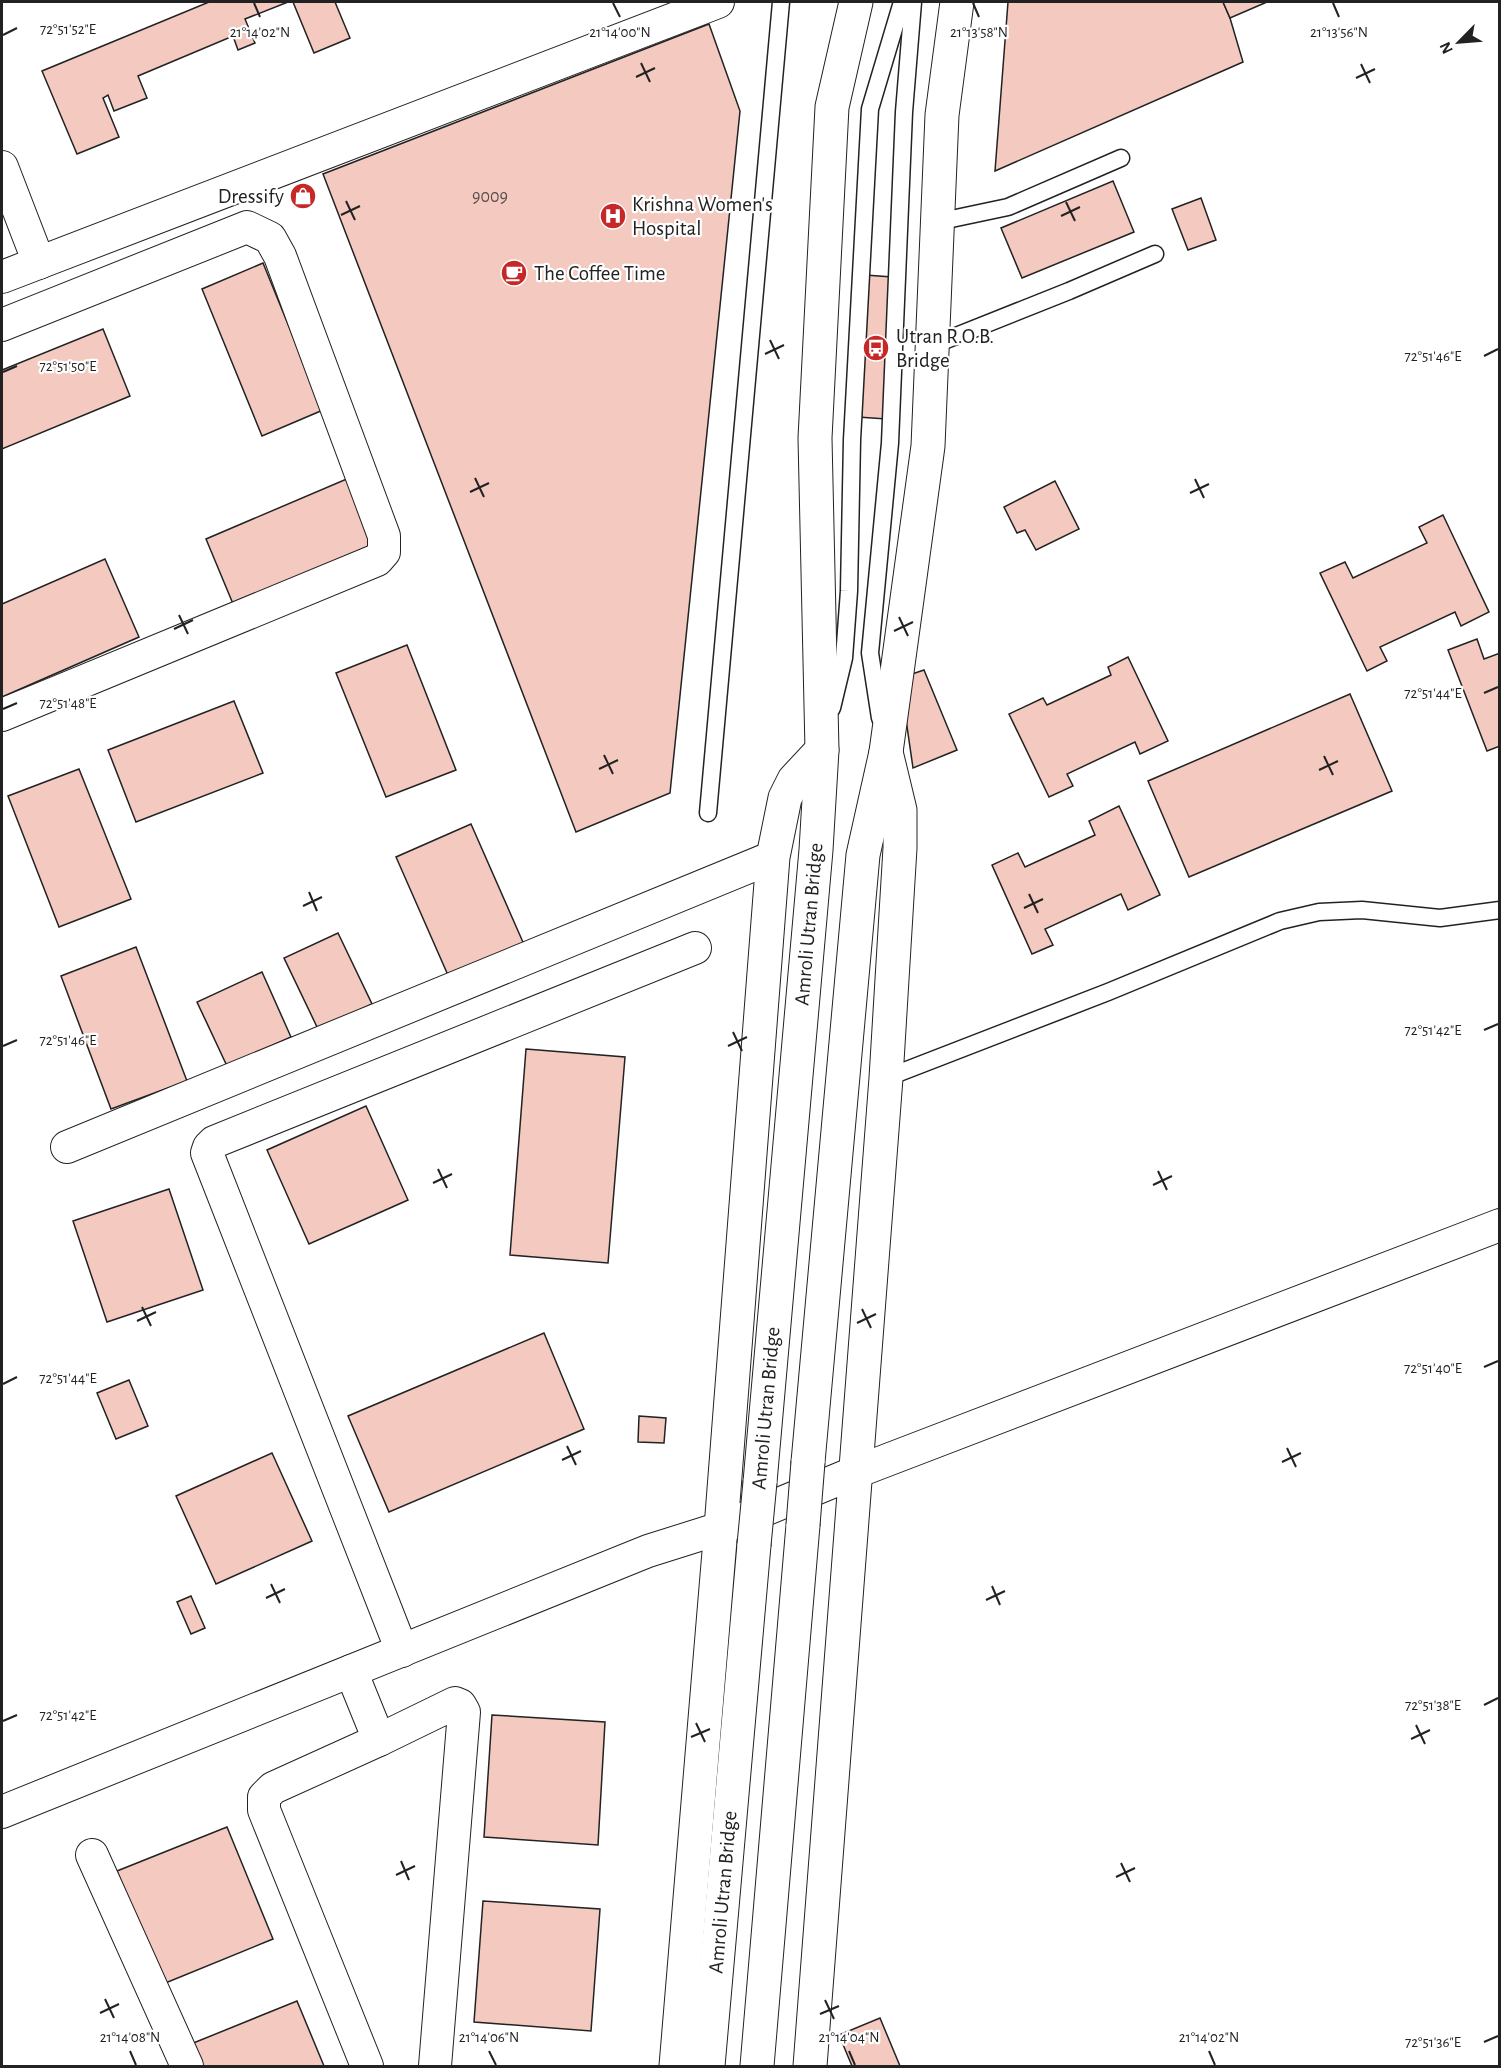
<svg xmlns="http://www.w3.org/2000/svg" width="1501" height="2068" viewBox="0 0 1501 2068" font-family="'Alegreya Sans',sans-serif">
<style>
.building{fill:#f3c9c0;stroke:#222;stroke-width:1.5}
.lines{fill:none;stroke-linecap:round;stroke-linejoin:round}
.lane-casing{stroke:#222;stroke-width:19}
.street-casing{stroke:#222;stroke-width:34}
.secondary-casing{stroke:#222;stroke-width:35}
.primary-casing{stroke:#222;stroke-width:35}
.lane{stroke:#fff;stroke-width:16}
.street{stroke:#fff;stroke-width:32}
.secondary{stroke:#fff;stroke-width:33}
.primary{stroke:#fff;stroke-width:33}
.primary-bridge-casing{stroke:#222;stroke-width:35;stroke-linecap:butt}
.primary-bridge{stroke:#fff;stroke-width:33}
.ticks{fill:none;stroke:#222;stroke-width:2}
.labels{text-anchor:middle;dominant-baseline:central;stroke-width:4.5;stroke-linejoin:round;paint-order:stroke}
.number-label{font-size:18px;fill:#564c4a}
.poi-label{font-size:21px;fill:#222;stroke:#fff;text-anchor:start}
.street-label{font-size:21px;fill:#222;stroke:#fff}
.ticks-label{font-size:15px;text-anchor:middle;fill:#222;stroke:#fff;stroke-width:4.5;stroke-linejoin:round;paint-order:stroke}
</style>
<rect width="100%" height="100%" fill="#fff"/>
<g class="building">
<polygon points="209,2 288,2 245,19 255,43 238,50 233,36 138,76 147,98 114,111 108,95 103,98 119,137 77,154 42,71"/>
<polygon points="293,2 335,2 350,38 314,53"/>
<polygon points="1008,2 1223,2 1230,18 1243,62 995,171"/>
<polygon points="1223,2 1267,2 1230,18"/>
<polygon points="709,24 740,111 670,793 576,832 323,174"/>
<polygon points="1113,181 1134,232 1022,278 1001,228"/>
<polygon points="1201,198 1216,240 1188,250 1172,209"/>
<polygon points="263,263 323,410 262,436 202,289"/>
<polygon points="865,275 892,277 886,419 858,417"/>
<polygon points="103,329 130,396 2,449 2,370"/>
<polygon points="349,478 379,550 236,611 206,539"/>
<polygon points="1055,481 1079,529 1036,550 1025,530 1017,533 1004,507"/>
<polygon points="1443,515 1489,612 1461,626 1455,612 1380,647 1387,661 1367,671 1320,573 1345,562 1353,578 1427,543 1419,527"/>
<polygon points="105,559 139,637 2,697 2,604"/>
<polygon points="1477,639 1484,659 1500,653 1500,746 1487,751 1448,650"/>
<polygon points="407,645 456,770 386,797 336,673"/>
<polygon points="1128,657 1168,741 1140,754 1135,742 1067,774 1073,786 1049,797 1009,714 1043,698 1047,705 1111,675 1108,667"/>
<polygon points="924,670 957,750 913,768 900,678"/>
<polygon points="1350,694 1392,791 1189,877 1148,781"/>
<polygon points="234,701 263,773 136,822 108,750"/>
<polygon points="79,769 131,899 59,927 8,796"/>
<polygon points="1119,806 1160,895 1128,910 1121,894 1045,929 1053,945 1032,954 992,865 1018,853 1025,867 1095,835 1089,821"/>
<polygon points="471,824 526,949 451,982 396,857"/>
<polygon points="338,933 372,1004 318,1029 284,958"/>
<polygon points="136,947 187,1081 111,1109 61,976"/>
<polygon points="262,972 291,1037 227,1066 197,1002"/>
<polygon points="526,1049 625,1057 608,1263 510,1255"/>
<polygon points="366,1106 408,1200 309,1244 267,1150"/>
<polygon points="169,1189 203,1290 107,1322 73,1221"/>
<polygon points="544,1333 584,1429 389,1512 348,1416"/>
<polygon points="129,1380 148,1426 116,1439 97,1393"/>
<polygon points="639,1416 666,1418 664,1443 638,1442"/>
<polygon points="272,1453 312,1541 216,1584 176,1496"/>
<polygon points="191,1596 205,1628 191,1634 177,1602"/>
<polygon points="492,1715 605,1722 598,1845 484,1837"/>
<polygon points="227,1827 273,1939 163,1984 117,1871"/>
<polygon points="483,1901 600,1909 591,2031 474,2022"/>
<polygon points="297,2001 324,2066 195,2066 186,2046"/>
<polygon points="880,2018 900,2066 852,2066 839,2035"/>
</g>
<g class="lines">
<defs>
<g id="lane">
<polyline points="937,222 1008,207 1121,158"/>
<polyline points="931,346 1069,291 1155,254"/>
<polyline points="832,708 844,658 849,591 852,440 870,109 902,2"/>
<polyline points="880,718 870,653 890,443 904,112 913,2"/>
<polyline points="708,813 781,2"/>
<polyline points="886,1078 1108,992 1280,921 1319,912 1362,910 1440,918 1500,910"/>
</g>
<g id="street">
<polyline points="2,167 39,263"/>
<polyline points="2,277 718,2"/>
<polyline points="2,325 247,227 270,238 280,256 384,536 384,552 377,560 2,715"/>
<polyline points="67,1147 773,857"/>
<polyline points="402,1651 207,1153 209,1147 214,1142 695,948"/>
<polyline points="351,1671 379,1740 455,1703 460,1705 464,1712 435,2066"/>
<polyline points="2,1812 648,1551 721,1528 856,1472 1500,1225"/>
<polyline points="92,1855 187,2066"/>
<polyline points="367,2066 264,1810 264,1797 273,1788 379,1740"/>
</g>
<g id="secondary">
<polyline points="676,2066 721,1528 773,857 785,798 794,780 822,750"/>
<polyline points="810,2066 886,1078 900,848 900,810 886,752"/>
</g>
<g id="primary">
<polyline points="808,1462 863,855 886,752 928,446 942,115 957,2"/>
<polyline points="760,1482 816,850 822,750 815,438 832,107 856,2"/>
<polyline points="708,2066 754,1545"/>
<polyline points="757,2066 803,1525"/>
</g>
</defs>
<use href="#lane" class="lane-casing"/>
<use href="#street" class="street-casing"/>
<use href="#secondary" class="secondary-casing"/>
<use href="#primary" class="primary-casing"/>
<use href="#lane" class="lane"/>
<use href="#street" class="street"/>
<use href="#secondary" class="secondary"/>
<use href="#primary" class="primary"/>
<defs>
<g id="primary-bridge">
<polyline points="803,1525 808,1462"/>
<polyline points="754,1545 760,1482"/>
</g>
</defs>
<use href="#primary-bridge" class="primary-bridge-casing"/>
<use href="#primary-bridge" class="primary-bridge"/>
</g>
<path class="ticks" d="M254,3L260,17M613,3L620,17M973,3L979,17M1333,3L1339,17M3,35L17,28M641,63L650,82M1361,64L1370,83M636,77L655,68M1356,78L1375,69M346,201L355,220M1066,202L1075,221M341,215L360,206M1061,216L1080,207M770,340L779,359M765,354L784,345M1484,356L1498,349M3,372L17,366M475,478L484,497M1195,479L1204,498M470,492L489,483M1190,493L1209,484M179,615L188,634M899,617L908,636M174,629L193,620M894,631L913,622M1484,693L1498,687M3,709L17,703M604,755L613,774M1324,756L1333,775M599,769L618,760M1319,770L1338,761M309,892L317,911M1029,894L1038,913M303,906L322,897M1024,908L1043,899M1484,1030L1498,1024M733,1032L742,1051M3,1046L17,1040M728,1046L747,1037M438,1169L447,1188M1158,1171L1167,1190M433,1183L452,1174M1153,1185L1172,1176M142,1307L151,1326M862,1309L871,1328M137,1321L156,1312M857,1323L876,1314M1484,1367L1498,1361M3,1384L17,1377M567,1446L576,1465M1287,1448L1296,1467M562,1460L581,1451M1282,1462L1301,1453M271,1584L280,1603M992,1586L1000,1605M266,1598L285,1589M986,1600L1005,1591M1484,1705L1498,1698M3,1721L17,1715M696,1723L705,1742M1416,1725L1425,1744M691,1737L710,1729M1411,1739L1430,1730M401,1861L409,1880M1121,1863L1130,1882M396,1875L415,1866M1116,1877L1135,1868M105,1999L114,2018M825,2000L834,2019M100,2013L119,2004M820,2014L839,2006M1484,2042L1498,2036M130,2051L136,2065M489,2051L496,2065M849,2051L855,2065M1209,2051L1215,2065"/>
<defs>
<symbol id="shop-disc" viewBox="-11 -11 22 22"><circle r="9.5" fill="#c62828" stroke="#fff"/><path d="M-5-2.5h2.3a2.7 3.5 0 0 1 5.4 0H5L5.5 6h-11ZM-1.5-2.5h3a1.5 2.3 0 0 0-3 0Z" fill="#fff"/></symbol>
<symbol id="hospital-disc" viewBox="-11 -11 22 22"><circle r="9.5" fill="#c62828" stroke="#fff"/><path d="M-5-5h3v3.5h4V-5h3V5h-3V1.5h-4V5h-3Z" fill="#fff"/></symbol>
<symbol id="cafe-disc" viewBox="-11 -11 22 22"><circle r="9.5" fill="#c62828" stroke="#fff"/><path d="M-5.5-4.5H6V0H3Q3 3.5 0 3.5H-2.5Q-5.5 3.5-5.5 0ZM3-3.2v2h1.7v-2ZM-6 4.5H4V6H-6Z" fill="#fff"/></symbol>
<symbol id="bus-disc" viewBox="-11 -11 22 22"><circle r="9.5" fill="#c62828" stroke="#fff"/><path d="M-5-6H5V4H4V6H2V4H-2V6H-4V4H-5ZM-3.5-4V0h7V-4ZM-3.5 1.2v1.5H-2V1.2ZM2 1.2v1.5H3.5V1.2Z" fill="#fff"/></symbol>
</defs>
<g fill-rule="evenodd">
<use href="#shop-disc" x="288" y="181" width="30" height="30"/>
<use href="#hospital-disc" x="598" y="201" width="30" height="30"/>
<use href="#cafe-disc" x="499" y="258" width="30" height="30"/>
<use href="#bus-disc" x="861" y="333" width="30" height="30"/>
</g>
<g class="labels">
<g class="number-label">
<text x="490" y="197">9009</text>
</g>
<g class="poi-label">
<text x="284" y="196" text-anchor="end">Dressify</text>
<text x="632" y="204">Krishna Women's<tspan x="632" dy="24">Hospital</tspan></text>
<text x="534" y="273">The Coffee Time</text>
<text x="896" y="336">Utran R.O.B.<tspan x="896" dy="24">Bridge</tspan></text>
</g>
<g class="street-label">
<text transform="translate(809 924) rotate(-85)">Amroli Utran Bridge</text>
<text transform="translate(766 1408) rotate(-85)">Amroli Utran Bridge</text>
<text transform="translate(723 1892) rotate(-85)">Amroli Utran Bridge</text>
</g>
</g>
<g class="ticks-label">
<text x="68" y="34">72°51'52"E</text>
<text x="260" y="37">21°14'02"N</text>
<text x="979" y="37">21°13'58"N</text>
<text x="620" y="37">21°14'00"N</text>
<text x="1339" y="37">21°13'56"N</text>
<text x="1433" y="361">72°51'46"E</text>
<text x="68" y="371">72°51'50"E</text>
<text x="1433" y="698">72°51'44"E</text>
<text x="68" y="708">72°51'48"E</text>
<text x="1433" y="1035">72°51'42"E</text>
<text x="68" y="1045">72°51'46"E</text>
<text x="1433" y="1373">72°51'40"E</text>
<text x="68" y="1383">72°51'44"E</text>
<text x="1433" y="1710">72°51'38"E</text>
<text x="68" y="1720">72°51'42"E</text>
<text x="130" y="2042">21°14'08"N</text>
<text x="489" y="2042">21°14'06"N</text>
<text x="849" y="2042">21°14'04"N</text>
<text x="1209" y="2042">21°14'02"N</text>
<text x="1433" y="2047">72°51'36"E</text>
</g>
<rect width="1501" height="2068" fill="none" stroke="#222222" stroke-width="6"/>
<g transform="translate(1459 42) rotate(245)" stroke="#ffffff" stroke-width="4.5" paint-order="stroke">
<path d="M0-4.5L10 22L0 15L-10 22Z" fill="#222222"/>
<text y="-9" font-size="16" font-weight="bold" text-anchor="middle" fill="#222222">N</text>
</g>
</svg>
